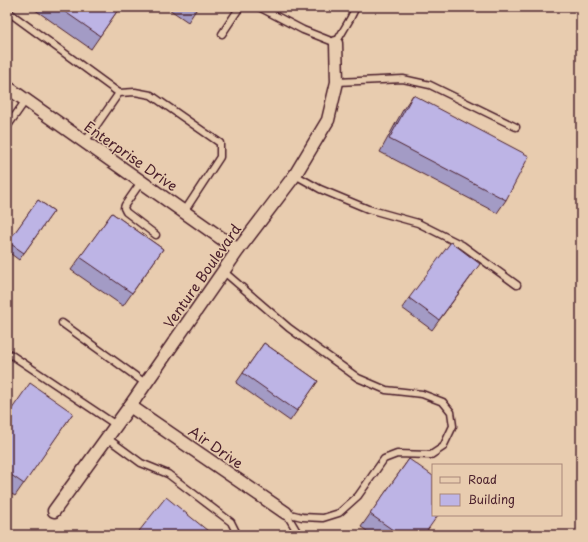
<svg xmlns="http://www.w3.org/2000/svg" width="588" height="542" viewBox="0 0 588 542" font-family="'Playpen Sans',sans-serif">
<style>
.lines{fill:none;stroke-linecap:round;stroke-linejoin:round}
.service-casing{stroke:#4a1f2b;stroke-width:9}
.minor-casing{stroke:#4a1f2b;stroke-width:15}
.service{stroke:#e8ccaf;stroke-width:6}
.minor{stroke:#e8ccaf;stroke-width:12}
.wall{fill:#a39bc5;stroke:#4a1f2b}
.building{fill:#bdb4e5;stroke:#4a1f2b}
.labels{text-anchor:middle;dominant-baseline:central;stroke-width:3;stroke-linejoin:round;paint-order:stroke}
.street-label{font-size:14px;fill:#4a1f2b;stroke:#e8ccaf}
</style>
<rect width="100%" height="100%" fill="#e8ccaf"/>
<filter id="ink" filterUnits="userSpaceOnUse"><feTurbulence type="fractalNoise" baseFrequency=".025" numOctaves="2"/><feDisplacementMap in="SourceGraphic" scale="8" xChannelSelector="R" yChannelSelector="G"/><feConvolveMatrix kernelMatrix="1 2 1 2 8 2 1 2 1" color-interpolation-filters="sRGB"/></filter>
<g filter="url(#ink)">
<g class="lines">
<defs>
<g id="service">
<polyline points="259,7 303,30 336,43 350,19 356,7"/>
<polyline points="7,11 119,93"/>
<polyline points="222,34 240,7"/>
<polyline points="337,82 403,79 430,85 516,127"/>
<polyline points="7,127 26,100"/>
<polyline points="85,142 119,93 135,92 151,95 220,143 220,157 184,212"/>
<polyline points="295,175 320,189 368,209 418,223 462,245 517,285"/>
<polyline points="141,182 125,205 124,208 126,212 156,235"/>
<polyline points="223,271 289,328 358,378 386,390 422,394 443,402 451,412 453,426 443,447 431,455 397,454 384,459 358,496 339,513 323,518 302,517 286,513"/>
<polyline points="62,323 145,383"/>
<polyline points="7,352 116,425"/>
<polyline points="107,438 141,463 168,474 231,522 236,532 234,535"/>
<polyline points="286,513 299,535"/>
</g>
<g id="minor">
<polyline points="7,87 238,250"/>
<polyline points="130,406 286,513"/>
<polyline points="54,511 130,406 238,250 295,175 328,120 337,82 336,43"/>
</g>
</defs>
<use href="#service" class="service-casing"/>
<use href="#minor" class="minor-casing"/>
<use href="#service" class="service"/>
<use href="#minor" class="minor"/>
</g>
<g class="wall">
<polygon points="31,7 120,7 91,49"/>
<polygon points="166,7 198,7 188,22"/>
<polygon points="413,95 506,200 497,213 380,152 404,108"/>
<polygon points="38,200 54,211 19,260 7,251 7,244"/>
<polygon points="112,213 163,249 123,306 71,270"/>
<polygon points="473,274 432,330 402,308 409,298"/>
<polygon points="264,343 318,381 290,421 236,383"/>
<polygon points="73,413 15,496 7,491 7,416"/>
<polygon points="409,459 424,535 373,535 361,527"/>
</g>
<g class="building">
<polygon points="58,7 120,7 100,36"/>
<polygon points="413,95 529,156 506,200 389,139"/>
<polygon points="38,200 54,211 24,253 8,242"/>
<polygon points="112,213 163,249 132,293 80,257"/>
<polygon points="451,242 480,264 439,320 409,298"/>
<polygon points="264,343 318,381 297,411 243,373"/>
<polygon points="30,383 73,413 24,484 7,472 7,416"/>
<polygon points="409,459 433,476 433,515 438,515 424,535 400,535 370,514"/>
<polygon points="166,497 213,535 136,535"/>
</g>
</g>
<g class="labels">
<g class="street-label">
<text transform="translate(131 156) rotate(35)">Enterprise Drive</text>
<text transform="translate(202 276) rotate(-55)">Venture Boulevard</text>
<text transform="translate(216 447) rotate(35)">Air Drive</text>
</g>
</g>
<rect width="588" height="542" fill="none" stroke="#e8ccaf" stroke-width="24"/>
<rect x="12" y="12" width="564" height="518" fill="none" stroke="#4a1f2b" stroke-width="1.5" filter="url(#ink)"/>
<rect x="432" y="464" width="130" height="52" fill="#e8ccaf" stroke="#a9877a"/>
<rect x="440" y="477" width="20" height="6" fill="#e8ccaf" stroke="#a9877a"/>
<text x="468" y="484" font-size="12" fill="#4a1f2b">Road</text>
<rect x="440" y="494" width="20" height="12" fill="#bdb4e5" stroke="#a9877a"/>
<text x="468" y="504" font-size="12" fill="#4a1f2b">Building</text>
</svg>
